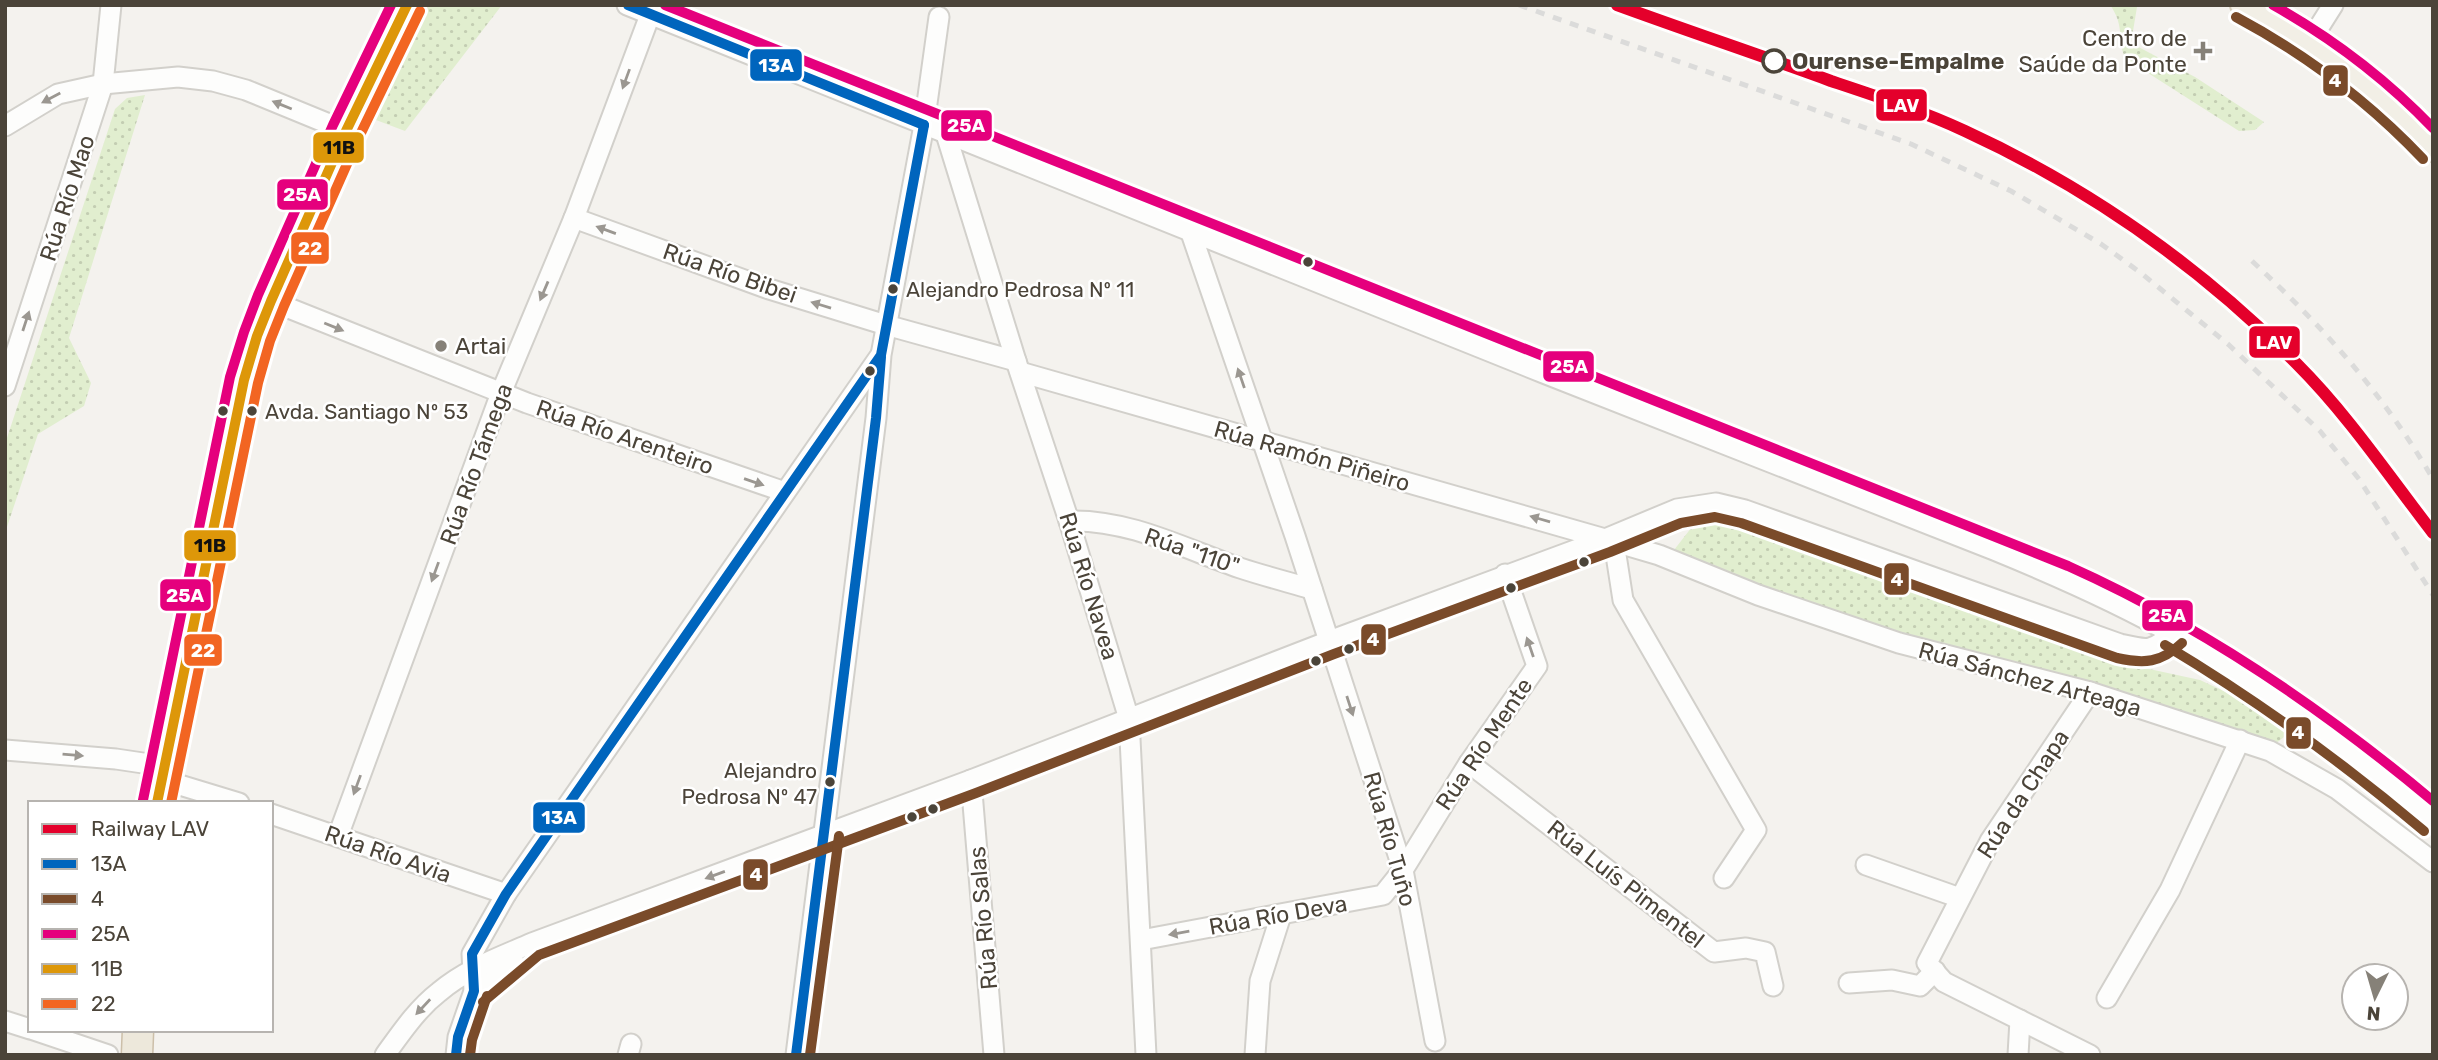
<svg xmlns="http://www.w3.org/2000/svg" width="2438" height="1060" viewBox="0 0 2438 1060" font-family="Rubik,sans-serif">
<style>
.green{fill:url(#green-dots)}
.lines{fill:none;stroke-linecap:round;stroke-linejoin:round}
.minor-casing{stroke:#d2d0cb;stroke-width:23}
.major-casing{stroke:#d6cebb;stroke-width:28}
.highway-casing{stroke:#ccbfa9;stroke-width:33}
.minor{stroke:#fdfdfc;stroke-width:19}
.major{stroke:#f2efe6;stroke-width:24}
.highway{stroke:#ede8db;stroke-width:30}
.rail{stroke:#dbdbda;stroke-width:5;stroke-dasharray:9 9;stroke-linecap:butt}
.bus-1-casing{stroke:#fff;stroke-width:16}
.bus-2-casing{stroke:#fff;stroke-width:16}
.bus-3-casing{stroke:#fff;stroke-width:16}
.bus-4-casing{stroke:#fff;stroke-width:16}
.bus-5-casing{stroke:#fff;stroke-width:16}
.bus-1{stroke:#0065bd;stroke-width:10}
.bus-2{stroke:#7a4b2a;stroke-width:10}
.bus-3{stroke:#e5007d;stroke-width:10}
.bus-4{stroke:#dd9709;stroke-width:10}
.bus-5{stroke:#f26522;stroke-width:10}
.rail-1-casing{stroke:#fff;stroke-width:18}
.rail-1{stroke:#e4002b;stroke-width:12}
.oneway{fill:#9b9791}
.poi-dot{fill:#868178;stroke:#fff;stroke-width:2.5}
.stop-dot{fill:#fff;stroke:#4b4439;stroke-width:3.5}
.bus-dot{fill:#4b4439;stroke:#fff;stroke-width:2.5}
.labels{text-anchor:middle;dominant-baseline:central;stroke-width:5;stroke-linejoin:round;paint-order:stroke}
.bus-label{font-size:21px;fill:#4b4439;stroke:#fff;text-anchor:start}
.poi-label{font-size:23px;fill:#4b4439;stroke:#fff;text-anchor:end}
.stop-label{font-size:23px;font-weight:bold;fill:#4b4439;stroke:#fff;text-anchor:start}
.street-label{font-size:23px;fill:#4b4439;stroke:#fff}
.line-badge{stroke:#fff;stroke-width:2.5}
.badge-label{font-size:19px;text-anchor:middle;font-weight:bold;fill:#fff}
.pale-badge-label{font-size:19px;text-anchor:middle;font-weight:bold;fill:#111}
</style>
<defs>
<pattern id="green-dots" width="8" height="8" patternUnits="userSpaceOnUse" patternTransform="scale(1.75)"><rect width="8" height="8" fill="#e1eecf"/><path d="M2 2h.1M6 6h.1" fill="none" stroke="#c3cdb2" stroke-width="1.8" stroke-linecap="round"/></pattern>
</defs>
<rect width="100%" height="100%" fill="#f4f2ee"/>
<g class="green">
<polygon points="426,5 502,5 405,131 376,120 372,114"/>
<path d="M2110,5L2137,7L2131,43L2195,77L2264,122L2255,130L2239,131L2126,59C2116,41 2126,27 2110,5Z"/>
<polygon points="145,95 69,338 91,383 84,406 38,434 5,533 5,444 115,109 127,98"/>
<polygon points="1695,523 1733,523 1821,560 2117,662 2200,680 2243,700 2292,731 2275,744 1859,624 1701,567 1674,550"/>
</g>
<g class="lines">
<defs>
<g id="minor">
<path d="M627,5L1546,374L1994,550C2055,575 2115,601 2173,634C2267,686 2352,750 2433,820"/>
<polyline points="2309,43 2333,5"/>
<polyline points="5,126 58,94 103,84 178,77 213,81 246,90 346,131"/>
<polyline points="946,134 1016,361 1069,521 1129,719 1146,1055"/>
<polyline points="574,218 769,289 886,325 1016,361"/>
<polyline points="1190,230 1295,536 1403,870 1435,1041"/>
<polyline points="271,301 527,403 785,492"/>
<polyline points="1020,372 1605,539 1659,555 1758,595 1899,643 2090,692 2270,751 2337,789 2433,862"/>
<polyline points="5,386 103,84 111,5"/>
<path d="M1069,521C1129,519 1185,549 1240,568C1264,576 1288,582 1312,589"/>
<polyline points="1605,539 1616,555 1623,600 1756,830 1724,878"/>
<polyline points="5,750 116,759 163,766"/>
<polyline points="1469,763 1714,952 1746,948 1765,952 1773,986"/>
<polyline points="160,779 239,803"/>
<polyline points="971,780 994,1055"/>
<polyline points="271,814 506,894"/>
<polyline points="338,836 501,393 574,218 650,15"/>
<polyline points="1866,865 1960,898"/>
<polyline points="1141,940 1383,895 1403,870 1469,763 1537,666 1505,574"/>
<polyline points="1849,983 1892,980 1920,986 1935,971"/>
<polyline points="474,991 513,958"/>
<polyline points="2107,998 2170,890 2240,740"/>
<polyline points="5,1021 30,1029"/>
<polyline points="34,1030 108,1055"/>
<path d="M385,1055C401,1033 417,1009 439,992C466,969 500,957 532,943L971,780L1329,641L1605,539L1677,509L1716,503L1745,510L2120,644C2146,650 2152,653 2172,633"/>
<polyline points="456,1055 458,1037 474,991 472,954 506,894 880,356"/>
<polyline points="628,1055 631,1044"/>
<polyline points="796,1055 876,418 881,355 924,125 939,17"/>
<polyline points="1255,1055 1260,981 1281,915"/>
<polyline points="2018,1055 2020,1020"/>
<polyline points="2090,1055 1944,982 1927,963 1990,841 2090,692"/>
</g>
<path id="major" d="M2243,5C2315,42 2379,89 2433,149"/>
<g id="highway">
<polyline points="157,803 244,380 257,336 271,301 346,131 407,5"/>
<polyline points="137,1055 138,1030"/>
</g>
</defs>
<use href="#minor" class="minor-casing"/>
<use href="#major" class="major-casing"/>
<use href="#highway" class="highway-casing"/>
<use href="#minor" class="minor"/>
<use href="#major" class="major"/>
<use href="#highway" class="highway"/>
<g class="rail">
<polyline points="1519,5 1911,144 2011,191 2101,244 2141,273 2229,345 2320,431 2359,479 2433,595"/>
<path d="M2252,261C2325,329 2382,392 2433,479"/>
</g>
<defs>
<g id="bus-1">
<polyline points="628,5 924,125"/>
<polyline points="456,1055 458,1037 474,991 472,954 506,894 881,355 924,125"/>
<polyline points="796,1055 876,418 881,357"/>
</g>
<g id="bus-2">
<path d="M2236,17C2307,55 2368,101 2423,159"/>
<path d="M2165,645C2257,700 2342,762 2424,831"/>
<path d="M483,1002L539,955L976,793L1334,654L1610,552L1681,523L1715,517L1741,523L2117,658C2144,664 2161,663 2182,643"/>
<polyline points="470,1055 472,1040 487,996"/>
<polyline points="810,1055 839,836"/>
</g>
<g id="bus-3">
<path d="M665,5L2068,566C2202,626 2321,707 2433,801"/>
<path d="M2273,5C2332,38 2386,79 2433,128"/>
<polyline points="143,800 230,377 244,332 258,295 333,125 391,5"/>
</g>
<polyline id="bus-4" points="157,803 244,380 257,336 271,301 346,131 407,5"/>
<polyline id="bus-5" points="171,803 258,383 270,341 284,306 359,137 420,11"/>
</defs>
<use href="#bus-1" class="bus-1-casing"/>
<use href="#bus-2" class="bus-2-casing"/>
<use href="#bus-3" class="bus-3-casing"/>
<use href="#bus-4" class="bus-4-casing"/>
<use href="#bus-5" class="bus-5-casing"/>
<use href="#bus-1" class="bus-1"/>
<use href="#bus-2" class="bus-2"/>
<use href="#bus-3" class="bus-3"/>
<use href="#bus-4" class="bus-4"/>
<use href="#bus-5" class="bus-5"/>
<defs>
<path id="rail-1" d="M1617,5C1688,31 1760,55 1831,81C1876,96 1922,111 1965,131C2089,188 2201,267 2297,364C2348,415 2389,476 2433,533"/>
</defs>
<use href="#rail-1" class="rail-1-casing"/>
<use href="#rail-1" class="rail-1"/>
</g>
<defs><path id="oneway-solid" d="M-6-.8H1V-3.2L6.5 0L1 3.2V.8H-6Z" transform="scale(1.75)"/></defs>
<g class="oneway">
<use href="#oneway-solid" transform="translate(626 79) rotate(110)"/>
<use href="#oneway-solid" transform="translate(51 98) rotate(152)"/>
<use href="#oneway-solid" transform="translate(282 105) rotate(-158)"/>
<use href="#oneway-solid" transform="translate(606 230) rotate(-160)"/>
<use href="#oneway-solid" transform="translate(544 291) rotate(113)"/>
<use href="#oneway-solid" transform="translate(821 305) rotate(-163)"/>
<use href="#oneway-solid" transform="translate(26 321) rotate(-72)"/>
<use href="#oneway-solid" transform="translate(334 327) rotate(22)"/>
<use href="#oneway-solid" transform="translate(1241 378) rotate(-109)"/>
<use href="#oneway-solid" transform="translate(754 482) rotate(19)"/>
<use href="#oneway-solid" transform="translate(1540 519) rotate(-164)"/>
<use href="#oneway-solid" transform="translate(435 572) rotate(110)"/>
<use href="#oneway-solid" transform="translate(1530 647) rotate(-109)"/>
<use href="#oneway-solid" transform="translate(1350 706) rotate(72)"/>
<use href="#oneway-solid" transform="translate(73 755) rotate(5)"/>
<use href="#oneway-solid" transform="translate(357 785) rotate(110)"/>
<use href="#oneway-solid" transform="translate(715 875) rotate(160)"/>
<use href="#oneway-solid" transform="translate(1179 933) rotate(170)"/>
<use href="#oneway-solid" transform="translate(423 1007) rotate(133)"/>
</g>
<g class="poi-dot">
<path d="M2199.5 40.5h7v7h7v7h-7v7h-7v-7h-7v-7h7z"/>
<circle cx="441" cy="346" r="7"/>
</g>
<circle class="stop-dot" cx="1774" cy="61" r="11"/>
<g class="bus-dot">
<circle cx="1308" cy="262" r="6"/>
<circle cx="893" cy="289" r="6"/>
<circle cx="870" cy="371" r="6"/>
<circle cx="223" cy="411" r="6"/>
<circle cx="252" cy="411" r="6"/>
<circle cx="1584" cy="562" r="6"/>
<circle cx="1511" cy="588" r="6"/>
<circle cx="1349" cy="649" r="6"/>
<circle cx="1316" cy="661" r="6"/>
<circle cx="830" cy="782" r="6"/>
<circle cx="933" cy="809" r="6"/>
<circle cx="912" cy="817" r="6"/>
</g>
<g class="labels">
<g class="bus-label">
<text x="906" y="289">Alejandro Pedrosa Nº 11</text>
<text x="265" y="411">Avda. Santiago Nº 53</text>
<text x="817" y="770" text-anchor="end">Alejandro<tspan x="817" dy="26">Pedrosa Nº 47</tspan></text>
</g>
<g class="poi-label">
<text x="2187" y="38">Centro de<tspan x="2187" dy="26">Saúde da Ponte</tspan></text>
<text x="455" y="346" text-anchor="start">Artai</text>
</g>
<g class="stop-label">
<text x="1792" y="61">Ourense-Empalme</text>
</g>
<g class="street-label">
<text transform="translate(67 198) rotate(-72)">Rúa Río Mao</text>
<text transform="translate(730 273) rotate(19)">Rúa Río Bibei</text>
<text transform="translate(625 437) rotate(19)">Rúa Río Arenteiro</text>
<text transform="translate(1312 456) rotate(16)">Rúa Ramón Piñeiro</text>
<text transform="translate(476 464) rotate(-70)">Rúa Río Támega</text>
<text transform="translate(1192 551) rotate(19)">Rúa "110"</text>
<text transform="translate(1089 586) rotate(73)">Rúa Río Navea</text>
<text transform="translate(2030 679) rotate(15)">Rúa Sánchez Arteaga</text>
<text transform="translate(1484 744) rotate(-56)">Rúa Río Mente</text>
<text transform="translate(2023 794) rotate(-57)">Rúa da Chapa</text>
<text transform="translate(1390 839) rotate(74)">Rúa Río Tuño</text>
<text transform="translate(388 854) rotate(19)">Rúa Río Avia</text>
<text transform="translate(1626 884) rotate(38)">Rúa Luís Pimentel</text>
<text transform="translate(1278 915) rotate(-10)">Rúa Río Deva</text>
<text transform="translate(983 918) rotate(-95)">Rúa Río Salas</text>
</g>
</g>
<g class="line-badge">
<rect x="749" y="48" width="54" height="34" rx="7" fill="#0065bd"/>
<rect x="2322" y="64" width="27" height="33" rx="7" fill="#7a4b2a"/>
<rect x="1875" y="88" width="53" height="34" rx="7" fill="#e4002b"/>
<rect x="940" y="109" width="53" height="33" rx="7" fill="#e5007d"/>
<rect x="312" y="131" width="53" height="33" rx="7" fill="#dd9709"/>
<rect x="276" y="178" width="53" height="33" rx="7" fill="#e5007d"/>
<rect x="290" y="231" width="40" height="34" rx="7" fill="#f26522"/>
<rect x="2248" y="325" width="53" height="34" rx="7" fill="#e4002b"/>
<rect x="1542" y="350" width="53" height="33" rx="7" fill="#e5007d"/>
<rect x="183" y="529" width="54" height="33" rx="7" fill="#dd9709"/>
<rect x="1883" y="562" width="27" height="34" rx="7" fill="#7a4b2a"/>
<rect x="159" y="578" width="53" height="34" rx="7" fill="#e5007d"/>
<rect x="2141" y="599" width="53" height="33" rx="7" fill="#e5007d"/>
<rect x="1360" y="623" width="27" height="33" rx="7" fill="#7a4b2a"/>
<rect x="183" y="633" width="40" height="34" rx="7" fill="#f26522"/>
<rect x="2285" y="716" width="27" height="34" rx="7" fill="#7a4b2a"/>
<rect x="532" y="801" width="54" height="33" rx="7" fill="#0065bd"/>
<rect x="742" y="858" width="27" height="33" rx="7" fill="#7a4b2a"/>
</g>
<g class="badge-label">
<text x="776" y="72">13A</text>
<text x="2335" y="87">4</text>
<text x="1901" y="112">LAV</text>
<text x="966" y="132">25A</text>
<text x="302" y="201">25A</text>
<text x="310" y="255">22</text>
<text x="2274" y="349">LAV</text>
<text x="1569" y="373">25A</text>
<text x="1897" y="586">4</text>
<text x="185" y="602">25A</text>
<text x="2167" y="622">25A</text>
<text x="1373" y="646">4</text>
<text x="203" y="657">22</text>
<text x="2298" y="739">4</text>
<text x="559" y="824">13A</text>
<text x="756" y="881">4</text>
</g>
<g class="pale-badge-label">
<text x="339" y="154">11B</text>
<text x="210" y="552">11B</text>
</g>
<rect width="2438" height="1060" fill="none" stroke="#4b4439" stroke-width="14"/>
<rect x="28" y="801" width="245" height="231" fill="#ffffff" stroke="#b7b4b0" stroke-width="2"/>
<rect x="42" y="824" width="35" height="10" fill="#e4002b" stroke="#b7b4b0" stroke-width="2"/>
<text x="91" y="836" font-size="21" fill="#4b4439">Railway LAV</text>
<rect x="42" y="859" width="35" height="10" fill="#0065bd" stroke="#b7b4b0" stroke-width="2"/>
<text x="91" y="871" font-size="21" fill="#4b4439">13A</text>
<rect x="42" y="894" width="35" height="10" fill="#7a4b2a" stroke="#b7b4b0" stroke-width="2"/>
<text x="91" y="906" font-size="21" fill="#4b4439">4</text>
<rect x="42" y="929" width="35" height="10" fill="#e5007d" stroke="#b7b4b0" stroke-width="2"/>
<text x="91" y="941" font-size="21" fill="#4b4439">25A</text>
<rect x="42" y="964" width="35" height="10" fill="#dd9709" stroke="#b7b4b0" stroke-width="2"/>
<text x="91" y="976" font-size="21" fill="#4b4439">11B</text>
<rect x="42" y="999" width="35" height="10" fill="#f26522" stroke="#b7b4b0" stroke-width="2"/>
<text x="91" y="1011" font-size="21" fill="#4b4439">22</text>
<g transform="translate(2375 997) rotate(185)"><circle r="33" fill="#ffffff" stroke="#b7b4b0" stroke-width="2"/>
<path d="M0-5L12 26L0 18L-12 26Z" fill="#868178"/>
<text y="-10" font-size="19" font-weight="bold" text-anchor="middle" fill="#4b4439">N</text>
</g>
</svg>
